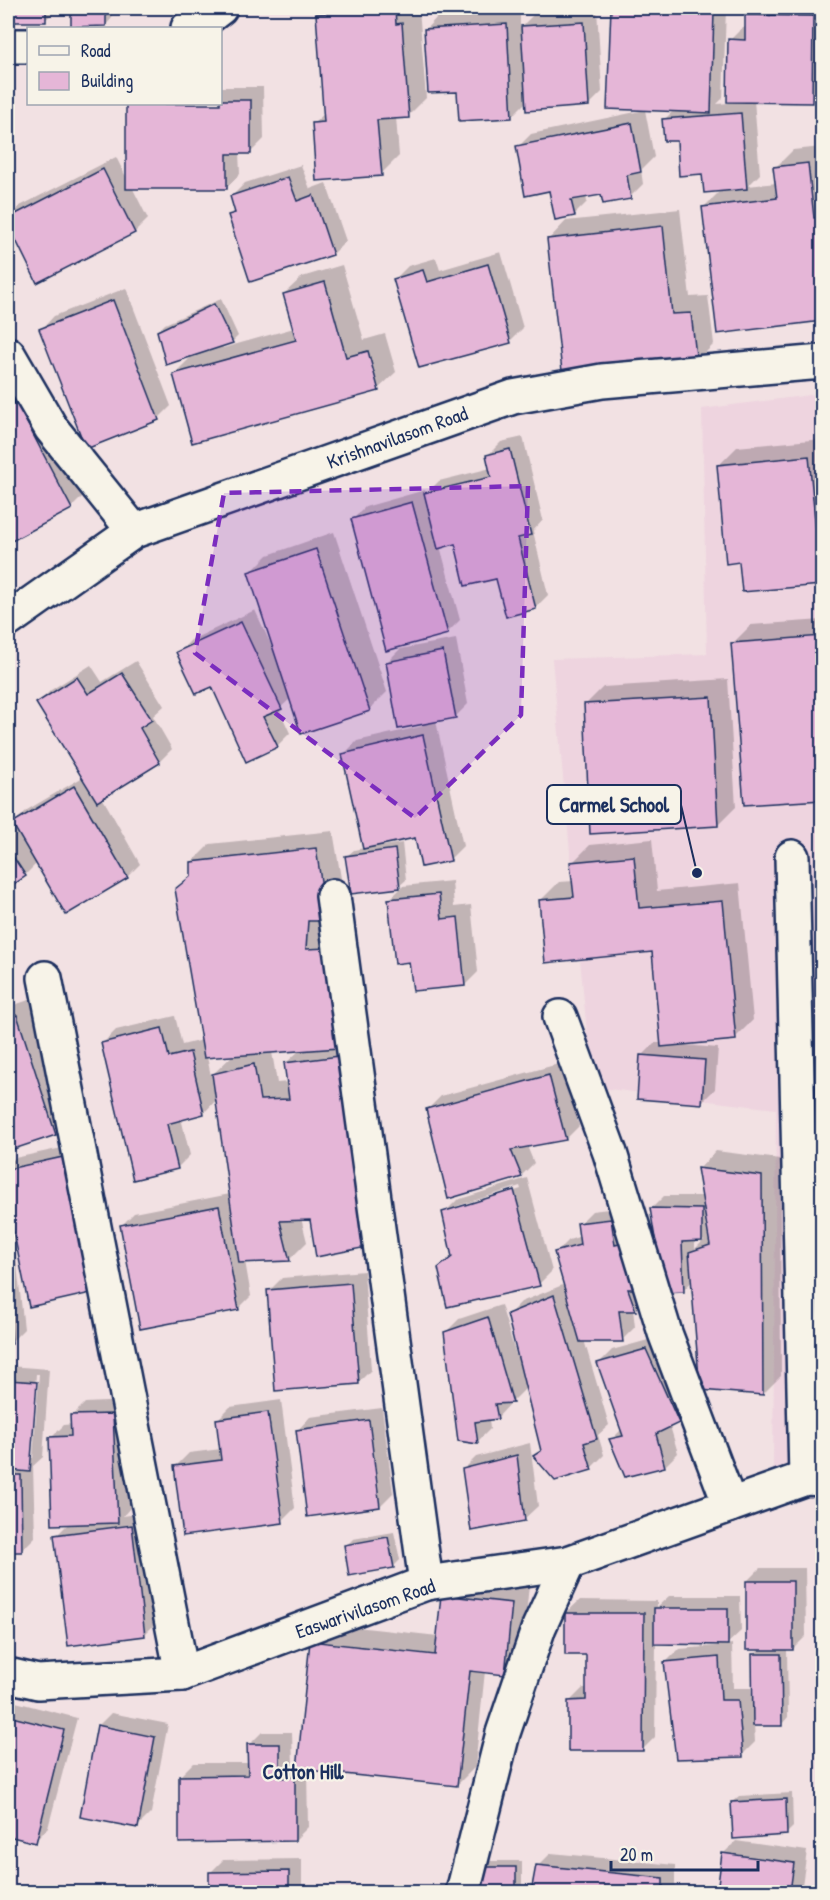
<svg xmlns="http://www.w3.org/2000/svg" width="830" height="1900" viewBox="0 0 830 1900" font-family="'Patrick Hand',sans-serif">
<style>
.built{fill:#eed4df}
.shadow{fill:#0003;fill-rule:evenodd}
.building{fill:#e5b6d7;stroke:#1b2f5e;stroke-width:1.5}
.lines{fill:none;stroke-linecap:round;stroke-linejoin:round}
.minor-casing{stroke:#1b2f5e;stroke-width:38}
.minor{stroke:#f7f3e8;stroke-width:33}
.marked{fill:#7b2cbf;fill-opacity:0.2;stroke:#7b2cbf;stroke-width:4.5;stroke-dasharray:12 8;stroke-linejoin:round}
.labels{text-anchor:middle;dominant-baseline:central;stroke-width:4.5;stroke-linejoin:round;paint-order:stroke}
.street-label{font-size:20px;fill:#1b2f5e;stroke:#f7f3e8}
.neighbourhood-label{font-size:21px;font-weight:bold;fill:#1b2f5e;stroke:#f7f3e8}
.leader{fill:none;stroke:#1b2f5e;stroke-width:2}
.callout-dot{fill:#1b2f5e;stroke:#f7f3e8;stroke-width:2}
.callout{fill:#f7f3e8;stroke:#1b2f5e;stroke-width:2}
.callout-label{font-size:21px;text-anchor:middle;font-weight:bold;fill:#1b2f5e}
</style>
<rect width="100%" height="100%" fill="#f2e1e3"/>
<filter id="ink" filterUnits="userSpaceOnUse"><feTurbulence type="fractalNoise" baseFrequency=".0167" numOctaves="2"/><feDisplacementMap in="SourceGraphic" scale="12" xChannelSelector="R" yChannelSelector="G"/><feConvolveMatrix kernelMatrix="1 2 1 2 8 2 1 2 1" color-interpolation-filters="sRGB"/></filter>
<g filter="url(#ink)">
<polygon class="built" points="818,394 822,420 822,1215 816,1469 773,1471 776,1109 592,1087 552,659 707,654 702,409"/>
<g class="shadow">
<polygon points="8,8 52,8 52,14 45,20 8,20"/>
<polygon points="73,8 112,8 112,18 106,25 73,25"/>
<polygon points="325,8 419,8 426,98 408,116 396,117 399,156 381,174 313,124 325,113 318,15"/>
<polygon points="613,8 726,8 723,98 717,104 729,103 730,40 743,27 747,27 747,16 755,8 822,8 822,90 812,101 754,100 760,174 748,186 777,183 775,168 793,150 822,147 822,320 718,332 704,207 721,190 704,173 664,120 674,110 609,108"/>
<polygon points="597,9 602,92 589,105 527,101 511,117 458,90 425,30 438,16 520,12 520,28 535,13"/>
<polygon points="220,87 263,87 264,139 251,152 239,152 240,174 227,187 132,187 148,219 135,232 38,281 8,219 20,206 116,157 127,179 127,104 220,104"/>
<polygon points="645,110 654,157 641,170 643,184 630,197 602,193 586,196 587,202 574,215 551,189 518,147 531,134"/>
<polygon points="301,165 310,189 326,183 346,241 333,254 230,216 236,210 232,196 245,183"/>
<polygon points="680,209 690,297 708,296 714,344 696,362 549,239 566,221"/>
<polygon points="501,252 523,328 510,341 395,279 408,266 436,258 440,270"/>
<polygon points="342,265 364,340 385,334 396,372 378,389 174,374 194,354 158,331 165,324 221,299 238,336 232,342 222,345 223,348 294,328 284,294 302,277"/>
<polygon points="126,288 171,406 158,419 41,330 54,316"/>
<polygon points="30,390 84,495 71,508 8,541 8,402"/>
<polygon points="523,437 543,520 533,531 548,595 535,608 456,542 440,546 460,620 447,633 352,520 365,507 425,490 426,494 439,481 491,468 488,455 501,442"/>
<polygon points="822,439 822,582 820,584 741,561 719,465 737,447"/>
<polygon points="334,532 387,692 369,710 291,698 279,709 290,733 277,746 178,653 191,640 255,610 272,647 274,647 250,573 268,555"/>
<polygon points="8,544 14,555 8,562"/>
<polygon points="822,620 822,798 745,804 733,643 751,625"/>
<polygon points="456,639 468,704 455,717 436,721 463,846 450,859 416,836 384,843 384,846 402,843 406,880 399,886 347,856 354,850 364,848 344,754 357,741 423,726 387,662 400,649"/>
<polygon points="136,661 164,706 153,716 172,749 159,762 102,797 140,864 127,877 37,863 25,875 8,886 8,816 13,824 27,810 83,777 38,703 51,690 91,665 102,682"/>
<polygon points="728,679 736,807 718,825 585,705 603,687"/>
<path d="M333,831L345,902L356,1039L312,1218H301L307,1242L289,1260L245,1261L251,1296L238,1309L121,1226L134,1213L230,1194L217,1099L204,1113L181,1118L190,1155L177,1168L103,1043L116,1030L175,1016L182,1045L202,1040L176,890L193,873L192,862L210,844ZM300,1050L286,1063L288,1082L277,1083L272,1052ZM233,1055L211,1076L207,1057Z"/>
<polygon points="652,839 657,891 740,883 753,1020 735,1038 684,1043 684,1045 718,1048 715,1089 702,1102 642,1056 655,1043 662,1043 654,951 541,900 559,882 574,881 572,863 590,845"/>
<polygon points="452,881 454,907 471,905 478,972 465,985 410,961 390,899 403,886"/>
<polygon points="35,998 73,1115 55,1133 8,1149 8,1007"/>
<polygon points="562,1063 579,1126 566,1139 527,1146 534,1163 521,1176 428,1109 441,1096"/>
<polygon points="822,1113 822,1178 816,1178 818,1117"/>
<polygon points="76,1145 104,1279 14,1237 24,1329 11,1342 8,1343 8,1165 15,1158"/>
<path d="M716,1151L780,1159L781,1376L763,1394L693,1280L683,1291L651,1209L664,1196H703L699,1169ZM695,1240H704L695,1249Z"/>
<path d="M527,1178L552,1271L539,1284L439,1268L453,1254L444,1213L457,1200ZM520,1186L521,1189L457,1209V1206Z"/>
<polygon points="624,1207 649,1296 636,1309 633,1309 635,1327 622,1340 584,1340 609,1425 598,1435 604,1455 591,1468 535,1457 542,1450 526,1388 512,1402 510,1402 510,1404 497,1418 489,1419 490,1429 477,1442 446,1332 459,1319 501,1305 516,1355 518,1354 508,1315 521,1302 565,1284 556,1253 569,1240 581,1236 579,1224 592,1211"/>
<polygon points="364,1271 371,1370 358,1383 269,1291 282,1278"/>
<polygon points="659,1337 691,1409 678,1422 670,1426 678,1453 665,1466 611,1440 622,1429 599,1363 612,1350"/>
<path d="M8,1366L49,1369L43,1457L33,1466L35,1537L22,1550L8,1551ZM36,1374H39L33,1458H30Z"/>
<polygon points="281,1400 295,1508 282,1521 176,1466 189,1453 221,1449 217,1420 230,1407"/>
<polygon points="126,1401 130,1508 123,1516 145,1513 158,1621 145,1634 56,1536 69,1523 51,1438 64,1425 72,1424 72,1416 85,1403"/>
<polygon points="382,1408 393,1493 380,1506 297,1431 310,1417"/>
<polygon points="530,1443 538,1506 524,1519 463,1470 476,1457"/>
<polygon points="394,1532 400,1560 393,1567 346,1546 353,1539"/>
<polygon points="760,1568 805,1568 806,1636 793,1649 787,1649 788,1717 782,1724 754,1724 755,1742 742,1755 666,1662 679,1649 717,1646 717,1644 656,1643 655,1737 642,1750 570,1701 583,1688 587,1688 587,1653 566,1613 580,1600 657,1601 657,1607 669,1596 740,1596 741,1631 726,1645 732,1644 733,1688 751,1688 752,1698 754,1697 754,1655 760,1649 747,1581"/>
<polygon points="529,1585 522,1655 504,1673 485,1671 475,1767 457,1785 307,1769 308,1827 295,1840 180,1776 193,1763 249,1763 249,1745 262,1732 292,1732 293,1765 299,1765 311,1642 329,1624 438,1636 442,1595"/>
<polygon points="8,1700 77,1718 48,1828 35,1841 8,1834"/>
<polygon points="111,1713 168,1724 151,1813 138,1826 98,1726"/>
<polygon points="792,1793 793,1827 786,1834 732,1802 739,1796"/>
<polygon points="736,1841 807,1851 801,1892 718,1892 723,1854"/>
<polygon points="551,1853 675,1865 675,1892 532,1892 538,1866"/>
<polygon points="302,1859 302,1892 181,1892 211,1891 210,1873 223,1860"/>
<polygon points="486,1861 522,1861 522,1892 480,1892 480,1868"/>
</g>
<g class="building">
<rect x="8" y="8" width="38" height="14"/>
<polygon points="71,8 106,8 106,26 71,27"/>
<polygon points="395,8 396,24 402,23 409,118 377,120 382,176 316,181 312,123 324,122 316,14"/>
<polygon points="611,8 714,12 711,113 607,109"/>
<polygon points="745,15 813,16 812,103 727,102 728,39 745,40"/>
<polygon points="584,22 589,106 526,111 521,26"/>
<polygon points="507,24 512,118 459,121 457,92 428,93 424,29"/>
<polygon points="220,100 251,100 251,154 227,154 227,189 126,189 126,104 220,104"/>
<polygon points="741,113 747,189 704,193 702,174 679,176 677,141 664,141 662,119"/>
<polygon points="632,123 641,172 627,175 631,199 603,204 601,195 571,200 575,216 555,220 549,191 525,196 516,146"/>
<polygon points="808,163 814,218 822,217 822,321 717,334 702,207 777,198 773,167"/>
<polygon points="103,169 135,233 37,283 8,224 8,218"/>
<polygon points="288,177 297,201 313,195 333,255 250,282 228,215 235,213 230,196"/>
<polygon points="663,226 672,314 691,313 697,364 563,380 547,239"/>
<polygon points="488,264 511,343 419,368 393,279 423,270 427,282"/>
<polygon points="325,282 346,357 368,351 379,391 192,443 173,374 296,340 283,294"/>
<polygon points="113,300 159,420 86,449 39,329"/>
<polygon points="214,304 233,343 166,365 157,331"/>
<polygon points="16,402 72,509 8,543 8,407"/>
<polygon points="510,449 531,535 518,538 536,609 506,617 496,579 465,586 455,544 438,549 424,493 491,477 486,455"/>
<polygon points="809,456 821,585 742,592 739,562 726,564 717,465"/>
<polygon points="412,502 448,634 386,651 351,519"/>
<polygon points="316,549 370,711 301,734 248,572"/>
<polygon points="241,622 282,709 263,717 278,747 246,762 212,687 196,694 176,652"/>
<polygon points="822,636 822,800 744,805 731,643"/>
<polygon points="443,651 456,718 398,729 386,662"/>
<polygon points="122,673 152,720 140,728 160,763 97,802 36,703 77,677 88,694"/>
<polygon points="711,697 718,826 590,834 584,704"/>
<polygon points="423,735 451,861 421,867 415,838 363,849 342,754"/>
<polygon points="74,786 128,878 66,915 12,823"/>
<polygon points="316,848 327,921 308,921 306,949 328,948 339,1048 204,1058 175,889 191,876 191,862"/>
<polygon points="8,849 26,876 8,888"/>
<polygon points="395,849 400,888 351,894 345,856"/>
<polygon points="634,856 639,908 723,901 736,1040 661,1047 652,952 545,963 539,900 574,897 570,862"/>
<polygon points="439,894 442,919 458,917 465,986 413,991 409,962 395,964 388,899"/>
<polygon points="17,1015 56,1135 8,1151 8,1018"/>
<polygon points="162,1028 169,1057 190,1052 204,1114 167,1124 178,1169 133,1180 101,1043"/>
<polygon points="640,1055 705,1060 702,1104 637,1099"/>
<polygon points="339,1056 367,1247 316,1257 310,1220 280,1221 290,1261 239,1263 212,1074 254,1064 260,1100 289,1099 284,1063"/>
<polygon points="549,1075 566,1140 511,1150 522,1177 448,1199 426,1109"/>
<polygon points="817,1116 822,1116 822,1180 814,1179"/>
<polygon points="63,1157 91,1293 29,1307 8,1205 8,1169"/>
<polygon points="697,1168 762,1176 763,1395 700,1390 689,1252 710,1245"/>
<polygon points="514,1190 540,1286 447,1307 438,1268 452,1257 442,1212"/>
<polygon points="219,1206 239,1310 140,1329 120,1225"/>
<polygon points="650,1208 702,1209 702,1241 682,1242 684,1292 664,1293"/>
<polygon points="611,1219 615,1245 627,1242 640,1289 628,1289 636,1311 619,1311 623,1342 580,1342 554,1252 580,1245 577,1223"/>
<polygon points="351,1283 359,1384 275,1391 267,1290"/>
<polygon points="554,1295 597,1439 584,1443 592,1470 555,1481 533,1456 541,1451 507,1314"/>
<polygon points="8,1306 12,1344 8,1344"/>
<polygon points="488,1317 513,1403 495,1404 498,1419 475,1422 478,1444 458,1441 444,1332"/>
<polygon points="646,1349 679,1423 656,1434 665,1467 625,1477 609,1439 623,1436 597,1363"/>
<polygon points="8,1380 37,1382 30,1472 8,1470"/>
<polygon points="268,1412 283,1523 183,1536 174,1466 221,1460 216,1419"/>
<polygon points="113,1414 118,1523 52,1525 49,1437 71,1436 70,1415"/>
<polygon points="369,1420 380,1507 307,1517 296,1430"/>
<polygon points="517,1455 525,1521 471,1531 462,1469"/>
<polygon points="8,1475 21,1475 22,1552 8,1552"/>
<polygon points="132,1525 145,1636 68,1646 54,1535"/>
<polygon points="388,1537 394,1568 349,1576 344,1545"/>
<rect x="746" y="1581" width="47" height="69"/>
<polygon points="441,1595 512,1603 505,1675 470,1671 457,1786 297,1769 310,1641 435,1655"/>
<polygon points="654,1608 728,1608 728,1645 654,1644"/>
<polygon points="565,1613 644,1613 643,1751 568,1751 568,1701 586,1700 586,1655 565,1655"/>
<polygon points="752,1654 781,1654 782,1726 753,1726"/>
<polygon points="719,1657 721,1700 738,1700 743,1757 676,1759 664,1662"/>
<polygon points="8,1716 64,1730 36,1843 8,1836"/>
<polygon points="97,1725 155,1737 138,1828 80,1817"/>
<polygon points="247,1744 280,1744 280,1778 295,1777 295,1841 179,1843 179,1776 248,1775"/>
<polygon points="786,1799 787,1835 733,1839 731,1802"/>
<polygon points="722,1853 794,1863 790,1892 717,1892"/>
<polygon points="536,1865 663,1878 663,1892 531,1892"/>
<polygon points="478,1867 516,1867 516,1892 479,1892"/>
<polygon points="289,1871 289,1892 209,1892 209,1872"/>
</g>
<g class="lines">
<defs>
<g id="minor">
<polyline points="188,28 207,18 220,8"/>
<polyline points="8,46 28,46"/>
<polyline points="8,354 51,428 134,531"/>
<polyline points="8,620 134,531 513,397 602,381 822,362"/>
<polyline points="792,857 806,1478"/>
<polyline points="333,896 426,1583"/>
<polyline points="45,978 182,1674"/>
<polyline points="560,1017 610,1153 665,1333 730,1505"/>
<polyline points="8,1675 38,1682 182,1674 426,1583 568,1563 806,1478 822,1479"/>
<polyline points="463,1892 503,1733 539,1627 568,1563"/>
</g>
</defs>
<use href="#minor" class="minor-casing"/>
<use href="#minor" class="minor"/>
</g>
</g>
<path class="marked" d="M528,486L521,715L415,818L195,653L224,493Z"/>
<g class="labels">
<g class="street-label">
<text transform="translate(397 437) rotate(-20)">Krishnavilasom Road</text>
<text transform="translate(365 1608) rotate(-19)">Easwarivilasom Road</text>
</g>
<g class="neighbourhood-label">
<text x="303" y="1771">Cotton Hill</text>
</g>
</g>
<path class="leader" d="M697 873L681 805"/>
<circle class="callout-dot" cx="697" cy="873" r="6"/>
<rect class="callout" x="547" y="785" width="134" height="39" rx="6"/>
<g class="callout-label">
<text x="614" y="812">Carmel School</text>
</g>
<rect width="830" height="1900" fill="none" stroke="#f7f3e8" stroke-width="30"/>
<rect x="15" y="15" width="800" height="1870" fill="none" stroke="#1b2f5e" stroke-width="2" filter="url(#ink)"/>
<rect x="27" y="27" width="195" height="78" fill="#f7f3e8" stroke="#9fa5b1" stroke-width="1.5"/>
<rect x="39" y="46" width="30" height="9" fill="#f7f3e8" stroke="#9fa5b1" stroke-width="1.5"/>
<text x="81" y="57" font-size="18" fill="#1b2f5e">Road</text>
<rect x="39" y="72" width="30" height="18" fill="#e5b6d7" stroke="#9fa5b1" stroke-width="1.5"/>
<text x="81" y="87" font-size="18" fill="#1b2f5e">Building</text>
<path d="M611 1861v9h147v-9" fill="none" stroke="#1b2f5e" stroke-width="3"/>
<text x="620" y="1861" font-size="18" fill="#1b2f5e" stroke="#f7f3e8" stroke-width="4.5" paint-order="stroke">20 m</text>
</svg>
